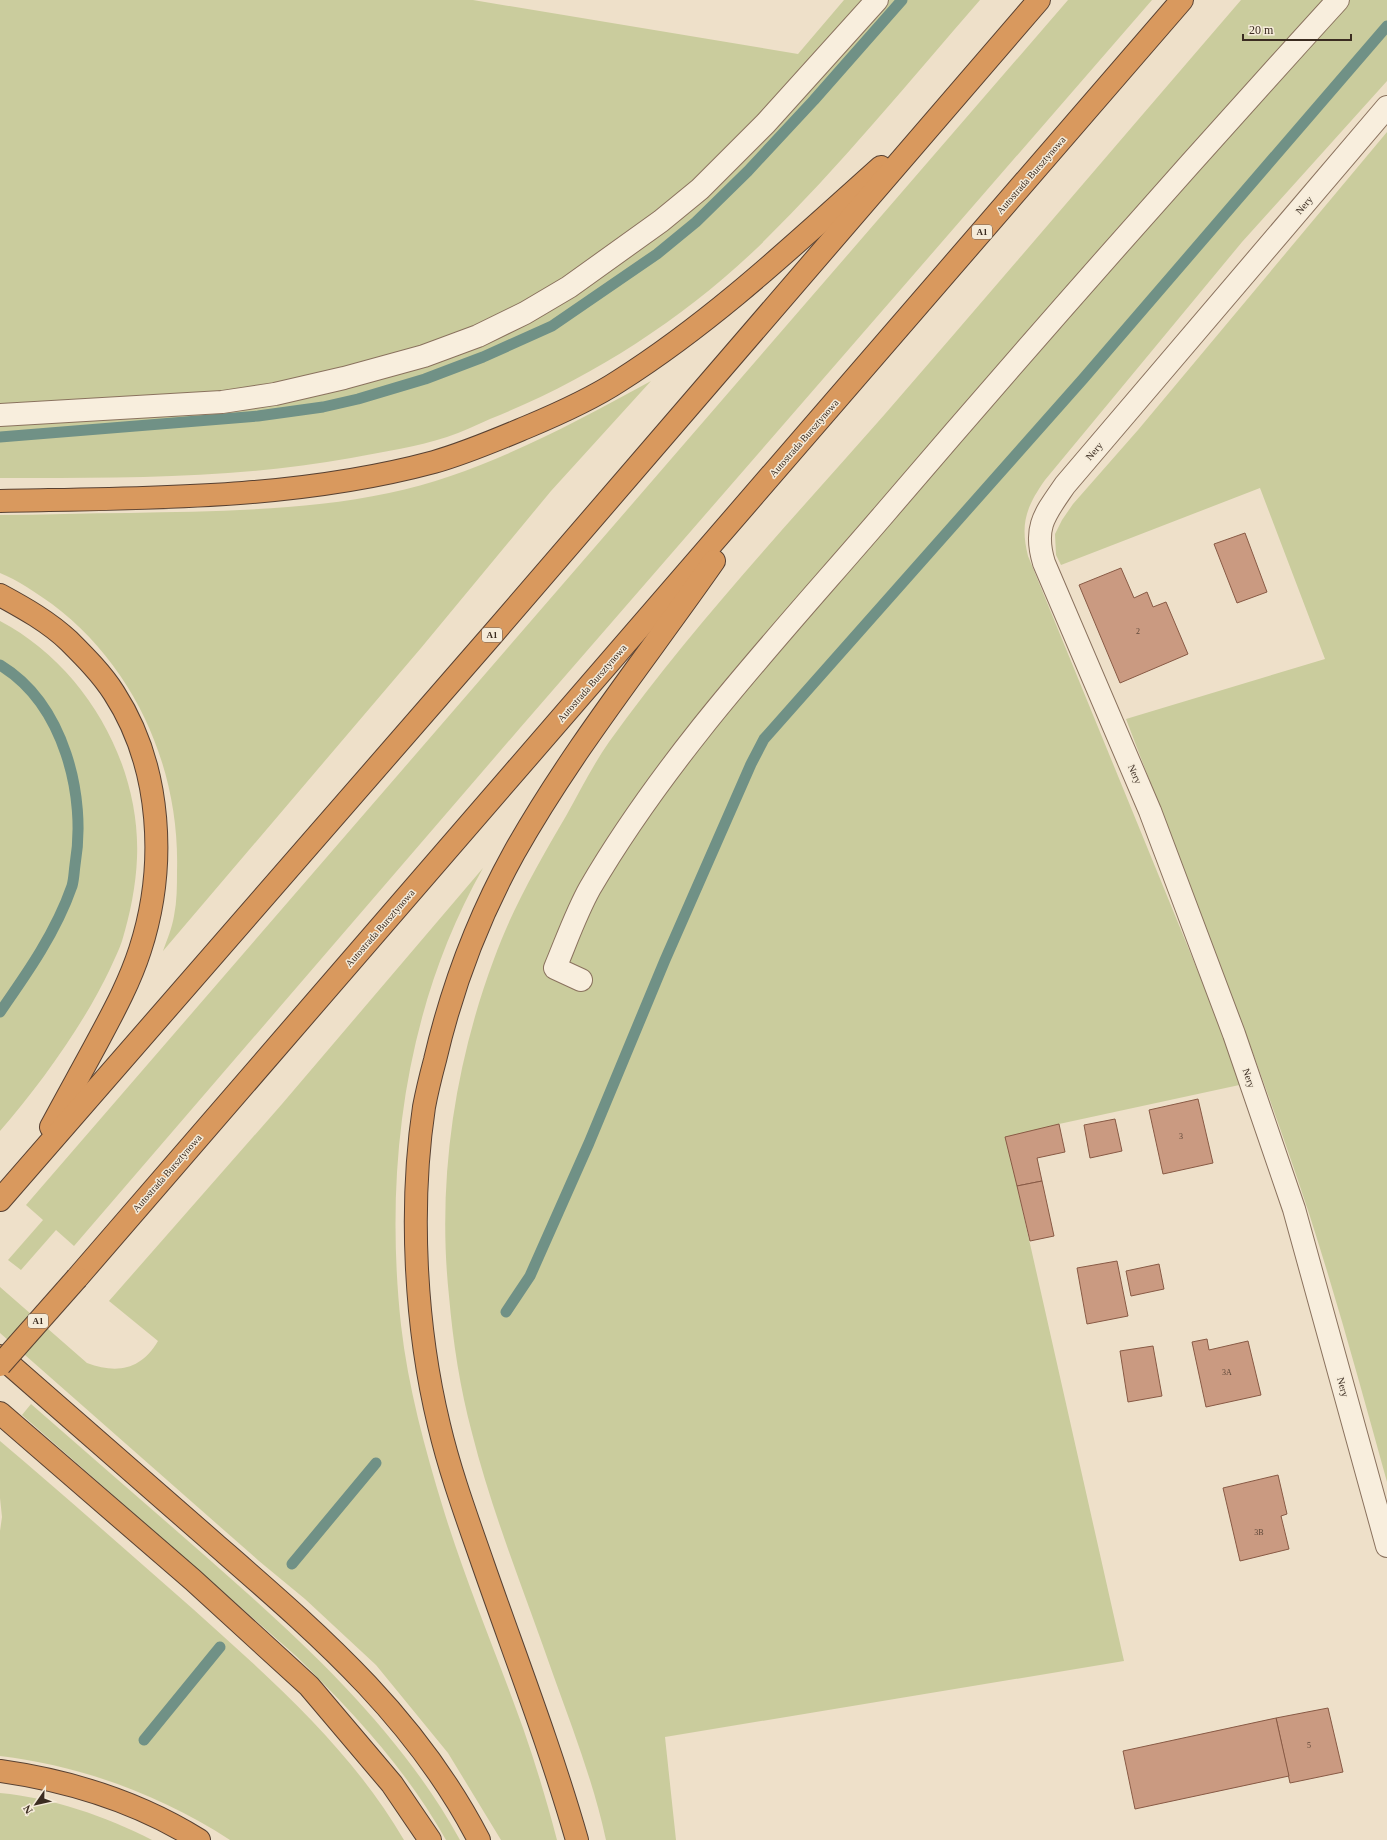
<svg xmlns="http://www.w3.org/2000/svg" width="1387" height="1840" viewBox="0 0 1387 1840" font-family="Georgia,serif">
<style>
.green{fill:#cacc9d}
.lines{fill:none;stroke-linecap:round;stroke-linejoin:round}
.stream{stroke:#709186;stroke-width:11}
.building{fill:#ca9a81;stroke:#885a45}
.minor-casing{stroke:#8a725e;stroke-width:24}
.highway-casing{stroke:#584132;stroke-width:24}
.minor{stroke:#f8eedd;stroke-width:22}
.highway{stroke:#d9995e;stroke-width:22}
.highway-bridge-casing{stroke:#584132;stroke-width:24;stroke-linecap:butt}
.highway-bridge{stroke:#d9995e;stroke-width:22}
.labels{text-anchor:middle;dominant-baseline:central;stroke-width:3;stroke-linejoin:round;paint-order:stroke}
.number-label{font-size:8px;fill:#5f4839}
.shield{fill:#f5ebd9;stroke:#736558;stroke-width:1}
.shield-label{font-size:9px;font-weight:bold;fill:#3b2c21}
.street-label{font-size:10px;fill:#3b2c21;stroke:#f5ebd9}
</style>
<rect width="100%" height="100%" fill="#eee0c9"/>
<g class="green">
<path d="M0,0H473L798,54L844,0H980C907,84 836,171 756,249C679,322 588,380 490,419C476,425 462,432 447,437C416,447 383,452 351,458C235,479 118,478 0,478Z"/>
<polygon points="1068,0 1152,0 520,728 74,1246 56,1230 21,1270 8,1260 43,1220 26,1205"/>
<path d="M1241,0H1387V81L1242,242L1045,480C1026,507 1020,524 1028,556L1244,1084L1059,1124L1017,1186L1124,1661L665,1737L676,1840H606C594,1784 573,1730 554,1677C526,1596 493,1516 472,1433C460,1388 453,1342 449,1296C437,1183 454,1066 494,959C512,909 539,862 566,816C580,791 593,765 609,742C692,626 791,521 885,414C1004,277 1122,138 1241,0Z"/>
<path d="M1387,132V1482C1357,1374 1328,1266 1291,1160C1240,1012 1182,866 1126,719L1325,659L1260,488L1061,565L1056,555L1055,534L1062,520L1073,504L1138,430Z"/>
<path d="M651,381L551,491L421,648L163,951C167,940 172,928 174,916C177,901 177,886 177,871C180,769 135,666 52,604C36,593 18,580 0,573V515C43,515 86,513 129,513C216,511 304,511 389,493C483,473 568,426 651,381Z"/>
<path d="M0,621C84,665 141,763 137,858C136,885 130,915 122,941C119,950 114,960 110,969C84,1024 40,1085 0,1131Z"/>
<path d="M483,868C405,1006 384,1168 401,1325C408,1387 425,1449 443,1508C466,1583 497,1655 523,1728C536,1765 547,1802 557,1840H501L448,1753L376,1665L305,1599L259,1561L0,1333V1287L87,1363C117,1374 141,1370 158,1341L109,1301L282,1104Z"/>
<path d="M31,1404C88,1454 146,1504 203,1554C300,1639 397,1726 460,1840H446C407,1770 353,1712 296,1656L22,1415Z"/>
<path d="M0,1441C65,1496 129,1553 193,1609C271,1679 351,1749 404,1840H230C161,1795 82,1766 0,1756V1531L2,1517L0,1498Z"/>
<path d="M0,1793C53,1798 105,1816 152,1840H0Z"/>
</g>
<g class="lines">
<g class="stream">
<polyline points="0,437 258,416 323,407 358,399 425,379 483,357 552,326 657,254 696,222 748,171 814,100 902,0"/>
<path d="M0,665C64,704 87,796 75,865C74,872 74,879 72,886C56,932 28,972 0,1012"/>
<polyline points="506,1312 530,1276 589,1143 665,960 751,764 764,739 1083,379 1387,26"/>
<polyline points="292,1564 376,1463"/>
<polyline points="144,1740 220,1647"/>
</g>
</g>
<g class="building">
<polygon points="1245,533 1267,592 1237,603 1214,544"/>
<polygon points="1121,568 1134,598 1147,592 1153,607 1166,602 1188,654 1120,683 1079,585"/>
<polygon points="1198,1099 1213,1163 1163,1174 1149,1110"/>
<polygon points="1115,1119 1122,1151 1090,1158 1084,1125"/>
<polygon points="1059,1124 1065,1152 1037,1158 1042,1181 1017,1186 1005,1137"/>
<polygon points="1042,1181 1054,1236 1030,1241 1017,1186"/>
<polygon points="1117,1261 1128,1316 1087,1324 1077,1268"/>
<polygon points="1159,1264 1164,1289 1131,1296 1126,1271"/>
<polygon points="1207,1339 1209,1350 1248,1341 1261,1395 1206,1407 1192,1342"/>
<polygon points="1153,1346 1162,1396 1128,1402 1120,1351"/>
<polygon points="1278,1475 1287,1514 1281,1516 1289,1549 1240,1561 1223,1488"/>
<polygon points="1328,1708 1343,1772 1290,1783 1276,1718"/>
<polygon points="1276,1718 1289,1776 1135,1809 1123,1751"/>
</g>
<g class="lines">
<defs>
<g id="minor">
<path d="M1387,107L1065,485C1045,514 1033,527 1044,563L1150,811L1234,1034L1294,1209L1387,1546"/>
<polyline points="0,415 222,402 275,394 344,378 424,356 478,336 525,313 569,287 661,221 700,189 766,123 877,0"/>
<path d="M581,980L555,968C566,942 576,913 590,888C670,751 782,633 885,513C1033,340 1184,169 1338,0"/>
</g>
<g id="highway">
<path d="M0,501C145,498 293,500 434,462C466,453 496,440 527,427C558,414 590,400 619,381C715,320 796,243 881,167"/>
<path d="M0,595C24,608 49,622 69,641C85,657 102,674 114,693C162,767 167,867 140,950C130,981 115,1009 100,1037C84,1067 67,1097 51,1127"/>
<polyline points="0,1200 492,635 1039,0"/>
<polyline points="77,1278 1182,0"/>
<path d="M0,1356C72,1419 143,1481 215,1544C318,1634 415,1716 479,1840"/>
<polyline points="0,1413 193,1580 309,1686 392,1784 430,1840"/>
<path d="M0,1771C71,1781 138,1802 199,1840"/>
<path d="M577,1840C550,1746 515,1656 483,1564C467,1518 450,1472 439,1425C415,1326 409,1207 424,1107C427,1091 431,1075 435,1060C452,987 478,918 514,853C572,750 647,657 714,561"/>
</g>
</defs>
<use href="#minor" class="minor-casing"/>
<use href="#highway" class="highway-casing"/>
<use href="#minor" class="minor"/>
<use href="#highway" class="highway"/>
<defs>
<polyline id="highway-bridge" points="0,1365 77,1278"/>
</defs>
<use href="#highway-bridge" class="highway-bridge-casing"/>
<use href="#highway-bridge" class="highway-bridge"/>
</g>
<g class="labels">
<g class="number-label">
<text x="1138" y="631">2</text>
<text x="1181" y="1136">3</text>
<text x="1227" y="1372">3A</text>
<text x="1259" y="1532">3B</text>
<text x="1309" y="1745">5</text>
</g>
<g class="shield">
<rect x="972" y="225" width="20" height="14" rx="3"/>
<rect x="482" y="628" width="20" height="14" rx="3"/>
<rect x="28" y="1314" width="20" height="14" rx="3"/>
</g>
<g class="shield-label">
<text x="982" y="232">A1</text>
<text x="492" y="635">A1</text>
<text x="38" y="1321">A1</text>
</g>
<g class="street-label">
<text transform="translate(1031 175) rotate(-49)">Autostrada Bursztynowa</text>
<text transform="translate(1304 205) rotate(-50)">Nery</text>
<text transform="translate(804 438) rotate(-49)">Autostrada Bursztynowa</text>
<text transform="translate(1094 451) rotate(-50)">Nery</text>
<text transform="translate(592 683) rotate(-49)">Autostrada Bursztynowa</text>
<text transform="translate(1135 774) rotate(67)">Nery</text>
<text transform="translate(380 928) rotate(-49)">Autostrada Bursztynowa</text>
<text transform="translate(1249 1078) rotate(71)">Nery</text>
<text transform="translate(167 1173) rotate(-49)">Autostrada Bursztynowa</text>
<text transform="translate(1343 1387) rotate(75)">Nery</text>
</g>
</g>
<g transform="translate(36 1804) rotate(236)" stroke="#f5ebd9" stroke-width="3" paint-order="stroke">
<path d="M0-3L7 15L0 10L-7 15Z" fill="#3b2c21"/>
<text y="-6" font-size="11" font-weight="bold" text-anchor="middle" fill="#3b2c21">N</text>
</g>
<path d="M1243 34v6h108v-6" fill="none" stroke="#3b2c21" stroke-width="2"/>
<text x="1249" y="34" font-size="12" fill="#3b2c21" stroke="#f5ebd9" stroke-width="3" paint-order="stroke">20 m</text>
</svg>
